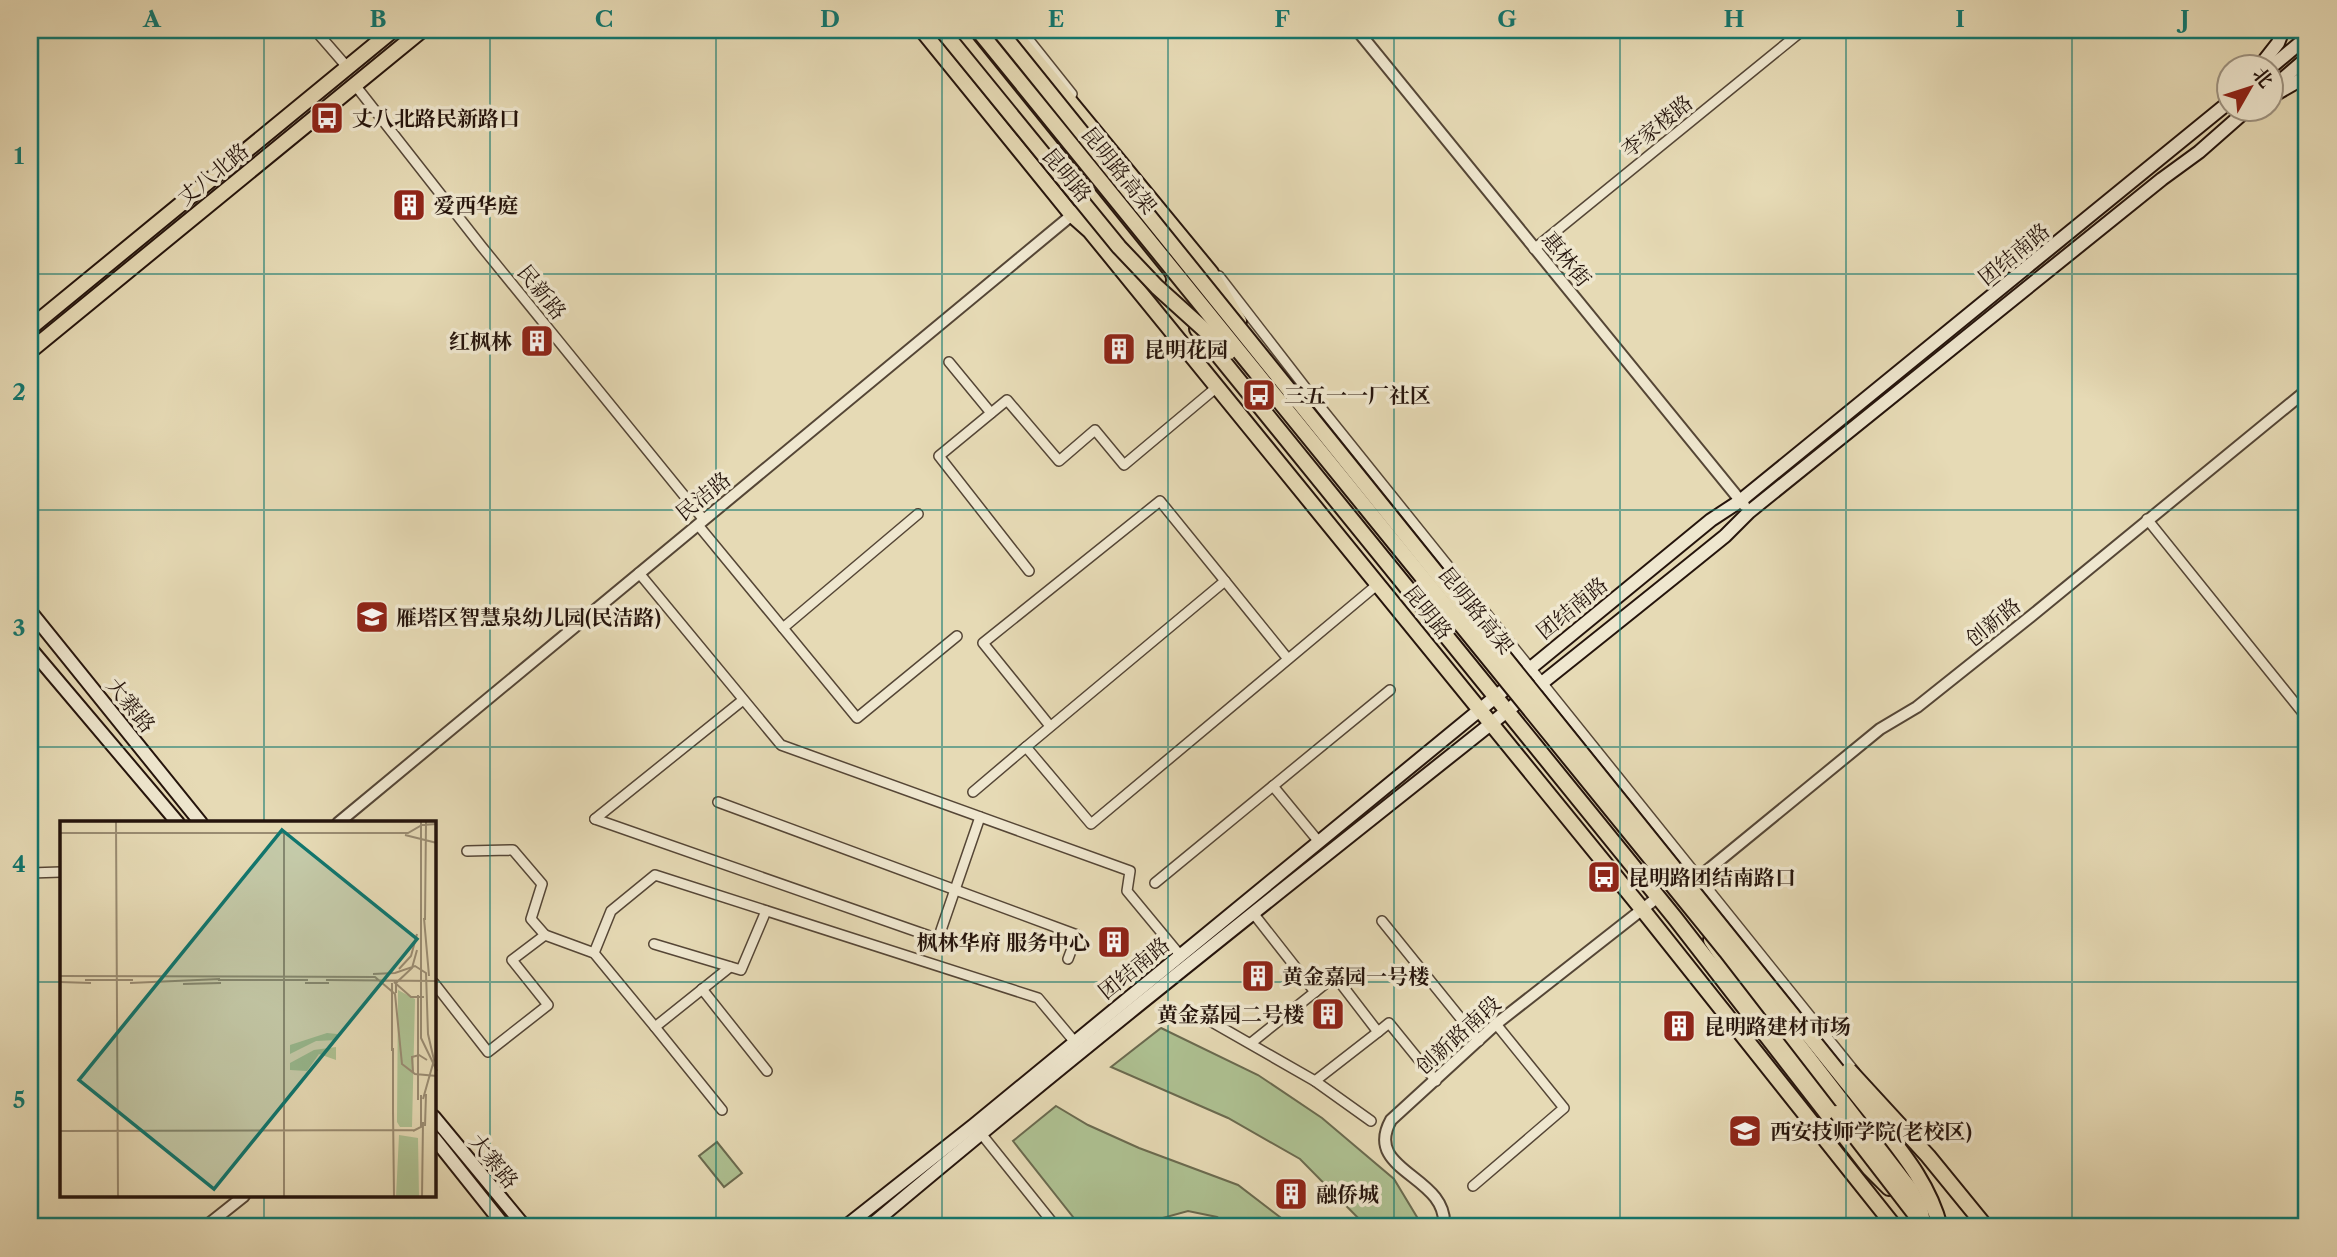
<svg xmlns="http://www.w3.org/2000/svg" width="2337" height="1257" viewBox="0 0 2337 1257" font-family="'Libre Caslon Text','Noto Serif SC',serif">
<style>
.green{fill:#aec192;stroke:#6a6a4f;stroke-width:2}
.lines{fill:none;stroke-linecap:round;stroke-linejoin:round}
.minor-casing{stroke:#554636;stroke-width:12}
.tertiary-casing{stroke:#554636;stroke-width:14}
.secondary-casing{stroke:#25140c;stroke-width:16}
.primary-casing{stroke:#25140c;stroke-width:18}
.trunk-casing{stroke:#25140c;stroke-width:18}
.minor{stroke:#efe7cf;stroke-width:9}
.tertiary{stroke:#efe7cf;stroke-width:10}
.secondary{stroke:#efe7cf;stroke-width:12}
.primary{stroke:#e6dab5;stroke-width:14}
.trunk{stroke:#e6dab5;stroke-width:14}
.trunk-bridge-casing{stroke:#25140c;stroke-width:18;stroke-linecap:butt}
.trunk-bridge{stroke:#e6dab5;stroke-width:14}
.grid{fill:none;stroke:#0f766e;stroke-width:2;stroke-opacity:0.55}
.labels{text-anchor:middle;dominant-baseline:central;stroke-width:7;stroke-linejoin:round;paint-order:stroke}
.poi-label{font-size:21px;font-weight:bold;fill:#25140c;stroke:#efe7cf;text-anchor:start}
.street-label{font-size:21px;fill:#25140c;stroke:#efe7cf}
.inset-road{fill:none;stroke:#998b71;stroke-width:2}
.view{fill:#0f766e;fill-opacity:0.15;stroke:#0f766e;stroke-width:3.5}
.inset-edge{fill:none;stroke:#25140c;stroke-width:3.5}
.neatline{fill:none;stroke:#0f766e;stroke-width:2.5}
.grid-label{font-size:23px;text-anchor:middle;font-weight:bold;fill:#0f766e}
</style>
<rect width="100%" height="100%" fill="#e6dab5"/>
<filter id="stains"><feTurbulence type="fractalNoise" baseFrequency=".00286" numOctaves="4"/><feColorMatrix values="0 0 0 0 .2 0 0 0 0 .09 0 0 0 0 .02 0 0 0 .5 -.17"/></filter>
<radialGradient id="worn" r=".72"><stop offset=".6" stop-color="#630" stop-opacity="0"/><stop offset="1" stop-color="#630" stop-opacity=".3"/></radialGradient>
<g class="green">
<polygon points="1161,1028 1258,1075 1322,1118 1394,1179 1423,1227 1367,1227 1300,1159 1228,1118 1111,1067"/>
<polygon points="1056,1106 1088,1125 1139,1148 1238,1185 1293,1227 1232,1227 1217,1217 1188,1211 1130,1227 1081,1227 1013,1141"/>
<polygon points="717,1142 742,1173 724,1187 699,1156"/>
</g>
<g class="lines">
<defs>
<g id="minor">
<polyline points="315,30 348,68"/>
<polyline points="1021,30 1072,94"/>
<polyline points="355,85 482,247 704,520"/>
<polyline points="1534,249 1803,30"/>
<polyline points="1219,276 1322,409 1855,1072"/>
<polyline points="949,362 991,413"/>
<polyline points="2147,519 2307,718"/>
<polyline points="698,525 783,628 918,514"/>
<polyline points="1029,571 939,456 1007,400 1059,461 1095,430 1124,465 1217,387"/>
<polyline points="639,573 781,745 1130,871 1127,891 1180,955"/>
<polyline points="783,628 857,718 957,636"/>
<polyline points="1288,659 1225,581 1026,747 1091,824 1378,584"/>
<polyline points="1050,726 983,643 1160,501 1225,581"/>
<polyline points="1273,786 1390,690"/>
<polyline points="973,792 1026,747"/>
<polyline points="718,802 1077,935 1068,959"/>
<polyline points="595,819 938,939 980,817"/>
<polyline points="595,819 743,700"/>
<polyline points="467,851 513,850 542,884 531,919 545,935"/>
<polyline points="30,873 61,872"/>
<polyline points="1155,883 1273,786 1319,842"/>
<polyline points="1253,913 1315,992 1335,976 1378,1032 1389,1023 1436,1081"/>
<polyline points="1382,921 1479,1041"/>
<polyline points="654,944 741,970 766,911"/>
<polyline points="594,953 611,911 655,875 1038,998 1074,1041"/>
<polyline points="434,983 488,1052 548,1005 512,960 545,935 594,953 655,1027"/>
<polyline points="702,989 767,1071"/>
<polyline points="1205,1018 1315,1081 1371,1121"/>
<polyline points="1251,1043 1315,992"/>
<polyline points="1315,1081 1378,1032"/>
<polyline points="722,1110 655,1027 730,967"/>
<polyline points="979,1131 1056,1227"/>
<polyline points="1473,1186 1564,1108 1496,1024"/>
<polyline points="1174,1227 1180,1225 1208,1227"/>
</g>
<g id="tertiary">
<polyline points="1357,30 1744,505"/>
<polyline points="338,823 1090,200"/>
<polyline points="1698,878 1880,729 1917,707 2030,617 2307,390"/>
<polyline points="205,1227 244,1196"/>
<path d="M1444,1227C1449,1175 1362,1172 1391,1120L1496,1024L1658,897"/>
</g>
<g id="secondary">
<polyline points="2260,66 2278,43 2283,30"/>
<polyline points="2270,68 2307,37"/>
<polyline points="2270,90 2307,58"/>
<polyline points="2274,95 2307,76"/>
<polyline points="30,611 201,823"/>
<polyline points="30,648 178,823"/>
<polyline points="434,1117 525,1227"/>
<polyline points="434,1138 505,1227"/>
<polyline points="845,1227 974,1125 1711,520 1740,501 2228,103"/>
<path d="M869,1227C1149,991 1440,767 1725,536L1749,512L2162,179L2199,152L2249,108"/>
</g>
<g id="primary">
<polyline points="922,30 1072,215 1090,231 1642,909 1895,1227"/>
<polyline points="956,30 1158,280"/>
<polyline points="30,328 393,30"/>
<polyline points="1197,329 1675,918 1869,1168 1889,1188"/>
<polyline points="30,351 422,30"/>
</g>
<g id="trunk">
<polyline points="1011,30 1211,273 1239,321"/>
<polyline points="1711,940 1765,1021 1837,1113"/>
</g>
</defs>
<use href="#minor" class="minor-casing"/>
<use href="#tertiary" class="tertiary-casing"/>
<use href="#secondary" class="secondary-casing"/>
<use href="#primary" class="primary-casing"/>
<use href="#trunk" class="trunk-casing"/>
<use href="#minor" class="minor"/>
<use href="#tertiary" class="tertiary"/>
<use href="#secondary" class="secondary"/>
<use href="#primary" class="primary"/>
<use href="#trunk" class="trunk"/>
<defs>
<g id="trunk-bridge">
<polyline points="942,30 1119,247 1157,287 1229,352"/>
<polyline points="978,30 1726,951 1910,1189 1920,1208 1924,1227"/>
<path d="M999,30L1873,1115C1900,1150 1929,1183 1940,1227"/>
<polyline points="1849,1070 1928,1156 1986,1227"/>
<polyline points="1837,1113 1918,1218"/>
</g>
</defs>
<use href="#trunk-bridge" class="trunk-bridge-casing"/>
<use href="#trunk-bridge" class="trunk-bridge"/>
</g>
<path class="grid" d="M264,30V823M490,30V1227M716,30V1227M942,30V1227M1168,30V1227M1394,30V1227M1620,30V1227M1846,30V1227M2072,30V1227M30,274H2307M30,510H2307M30,747H2307M30,982H61M434,982H2307M264,1196V1227"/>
<defs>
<symbol id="bus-square" viewBox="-11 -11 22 22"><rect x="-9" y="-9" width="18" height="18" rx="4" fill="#8f2418" stroke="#efe7cf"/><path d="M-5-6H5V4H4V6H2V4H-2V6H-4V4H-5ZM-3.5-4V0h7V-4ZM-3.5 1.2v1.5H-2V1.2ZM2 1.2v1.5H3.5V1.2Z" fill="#fff"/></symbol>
<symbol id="building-square" viewBox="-11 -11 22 22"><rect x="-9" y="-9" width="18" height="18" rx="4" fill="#8f2418" stroke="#efe7cf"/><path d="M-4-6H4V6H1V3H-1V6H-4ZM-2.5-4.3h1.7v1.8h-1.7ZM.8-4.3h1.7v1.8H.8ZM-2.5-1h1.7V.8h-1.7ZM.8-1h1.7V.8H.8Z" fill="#fff"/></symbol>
<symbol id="school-square" viewBox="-11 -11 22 22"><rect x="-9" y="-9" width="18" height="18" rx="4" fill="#8f2418" stroke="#efe7cf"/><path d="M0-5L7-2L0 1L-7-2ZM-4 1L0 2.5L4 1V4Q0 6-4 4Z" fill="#fff"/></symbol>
<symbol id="university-square" viewBox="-11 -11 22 22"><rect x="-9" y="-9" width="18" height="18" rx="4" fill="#8f2418" stroke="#efe7cf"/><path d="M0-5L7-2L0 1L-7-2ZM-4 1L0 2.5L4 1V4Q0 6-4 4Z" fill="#fff"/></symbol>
</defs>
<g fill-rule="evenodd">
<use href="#bus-square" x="308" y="99" width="38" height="38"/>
<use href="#building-square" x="390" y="186" width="38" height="38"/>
<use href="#building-square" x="518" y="322" width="38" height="38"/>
<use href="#building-square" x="1100" y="330" width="38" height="38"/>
<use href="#bus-square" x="1240" y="376" width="38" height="38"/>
<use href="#school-square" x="353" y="598" width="38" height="38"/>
<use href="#bus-square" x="1585" y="858" width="38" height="38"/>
<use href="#building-square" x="1095" y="923" width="38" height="38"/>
<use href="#building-square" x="1239" y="957" width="38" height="38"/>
<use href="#building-square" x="1309" y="995" width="38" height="38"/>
<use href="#building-square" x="1660" y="1007" width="38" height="38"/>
<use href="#university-square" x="1726" y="1112" width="38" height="38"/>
<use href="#building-square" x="1272" y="1175" width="38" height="38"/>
</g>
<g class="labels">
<g class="poi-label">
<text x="352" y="118">丈八北路民新路口</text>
<text x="434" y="205">爱西华庭</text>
<text x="512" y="341" text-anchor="end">红枫林</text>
<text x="1144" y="349">昆明花园</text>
<text x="1284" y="395">三五一一厂社区</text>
<text x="396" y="617">雁塔区智慧泉幼儿园(民洁路)</text>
<text x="1628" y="877">昆明路团结南路口</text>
<text x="1090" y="942" text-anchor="end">枫林华府 服务中心</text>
<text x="1282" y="976">黄金嘉园一号楼</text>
<text x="1304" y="1014" text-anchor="end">黄金嘉园二号楼</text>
<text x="1704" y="1026">昆明路建材市场</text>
<text x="1770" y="1131">西安技师学院(老校区)</text>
<text x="1316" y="1194">融侨城</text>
</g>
<g class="street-label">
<text transform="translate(1657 126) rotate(-39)">李家楼路</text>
<text transform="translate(1119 170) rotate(51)">昆明路高架</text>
<text transform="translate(213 174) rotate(-39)">丈八北路</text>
<text transform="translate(1067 175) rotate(50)">昆明路</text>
<text transform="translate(2014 254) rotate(-39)">团结南路</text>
<text transform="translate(1567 259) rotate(51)">惠林街</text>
<text transform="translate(542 292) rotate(51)">民新路</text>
<text transform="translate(703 496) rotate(-39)">民洁路</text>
<text transform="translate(1572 608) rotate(-39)">团结南路</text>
<text transform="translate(1476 610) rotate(51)">昆明路高架</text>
<text transform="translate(1428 612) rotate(51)">昆明路</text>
<text transform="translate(1993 622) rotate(-39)">创新路</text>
<text transform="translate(131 705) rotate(51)">大寨路</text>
<text transform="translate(1134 968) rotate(-39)">团结南路</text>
<text transform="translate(1458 1035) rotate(-42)">创新路南段</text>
<text transform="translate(494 1161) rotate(51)">大寨路</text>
</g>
</g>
<g transform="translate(60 821)">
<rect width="376" height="376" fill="#e6dab5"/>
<path d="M338,169L355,178L352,306H340L337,301ZM267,212L277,213V219L256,220L230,233V224ZM276,226V239L259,233L247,250L230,249V242L254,229ZM339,314L358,317L359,376H336Z" fill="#aec192"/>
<path class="inset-road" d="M56,1L58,376M361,1V217L377,250M224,11V376M0,12H348L362,4L377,3M345,14L377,22M364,97L369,155M365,99L366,1M339,148L351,135L357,113M313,153L335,152L355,145L366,152L368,213L374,239L363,278M0,155L315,156L335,173L342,243L355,253L377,255M25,159H73M158,159H248M266,159L377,160M0,161L31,162M334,161L351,176H364M70,162L160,158M245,162H269M123,163L161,162M336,172V162L352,147L357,129M332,230V162M353,251L352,236L359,234L367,239M358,279V174M333,290L334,376M333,293V227M365,305L366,273M0,310L355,309M353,310L361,306V274M362,376L363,301"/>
<path class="view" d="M222,9L357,118L154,368L19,259Z"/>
<rect width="376" height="376" class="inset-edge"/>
</g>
<rect width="2337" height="1257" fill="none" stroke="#e6dab5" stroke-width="77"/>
<g transform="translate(2250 88) rotate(51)"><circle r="33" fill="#efe7cf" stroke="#9e9381" stroke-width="2"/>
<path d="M0-5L12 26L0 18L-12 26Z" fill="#8f2418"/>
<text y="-10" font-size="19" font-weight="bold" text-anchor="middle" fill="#25140c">北</text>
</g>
<rect x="38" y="38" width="2260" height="1180" class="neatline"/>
<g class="grid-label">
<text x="152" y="27">A</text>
<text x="378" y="27">B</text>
<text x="604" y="27">C</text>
<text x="830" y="27">D</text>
<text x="1056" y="27">E</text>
<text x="1282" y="27">F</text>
<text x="1507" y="27">G</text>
<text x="1734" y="27">H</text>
<text x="1960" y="27">I</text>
<text x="2185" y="27">J</text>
<text x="19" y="164">1</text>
<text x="19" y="400">2</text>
<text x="19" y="636">3</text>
<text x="19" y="872">4</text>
<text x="19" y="1108">5</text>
</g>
<rect width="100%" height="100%" filter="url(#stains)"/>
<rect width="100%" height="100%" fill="url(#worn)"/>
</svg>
